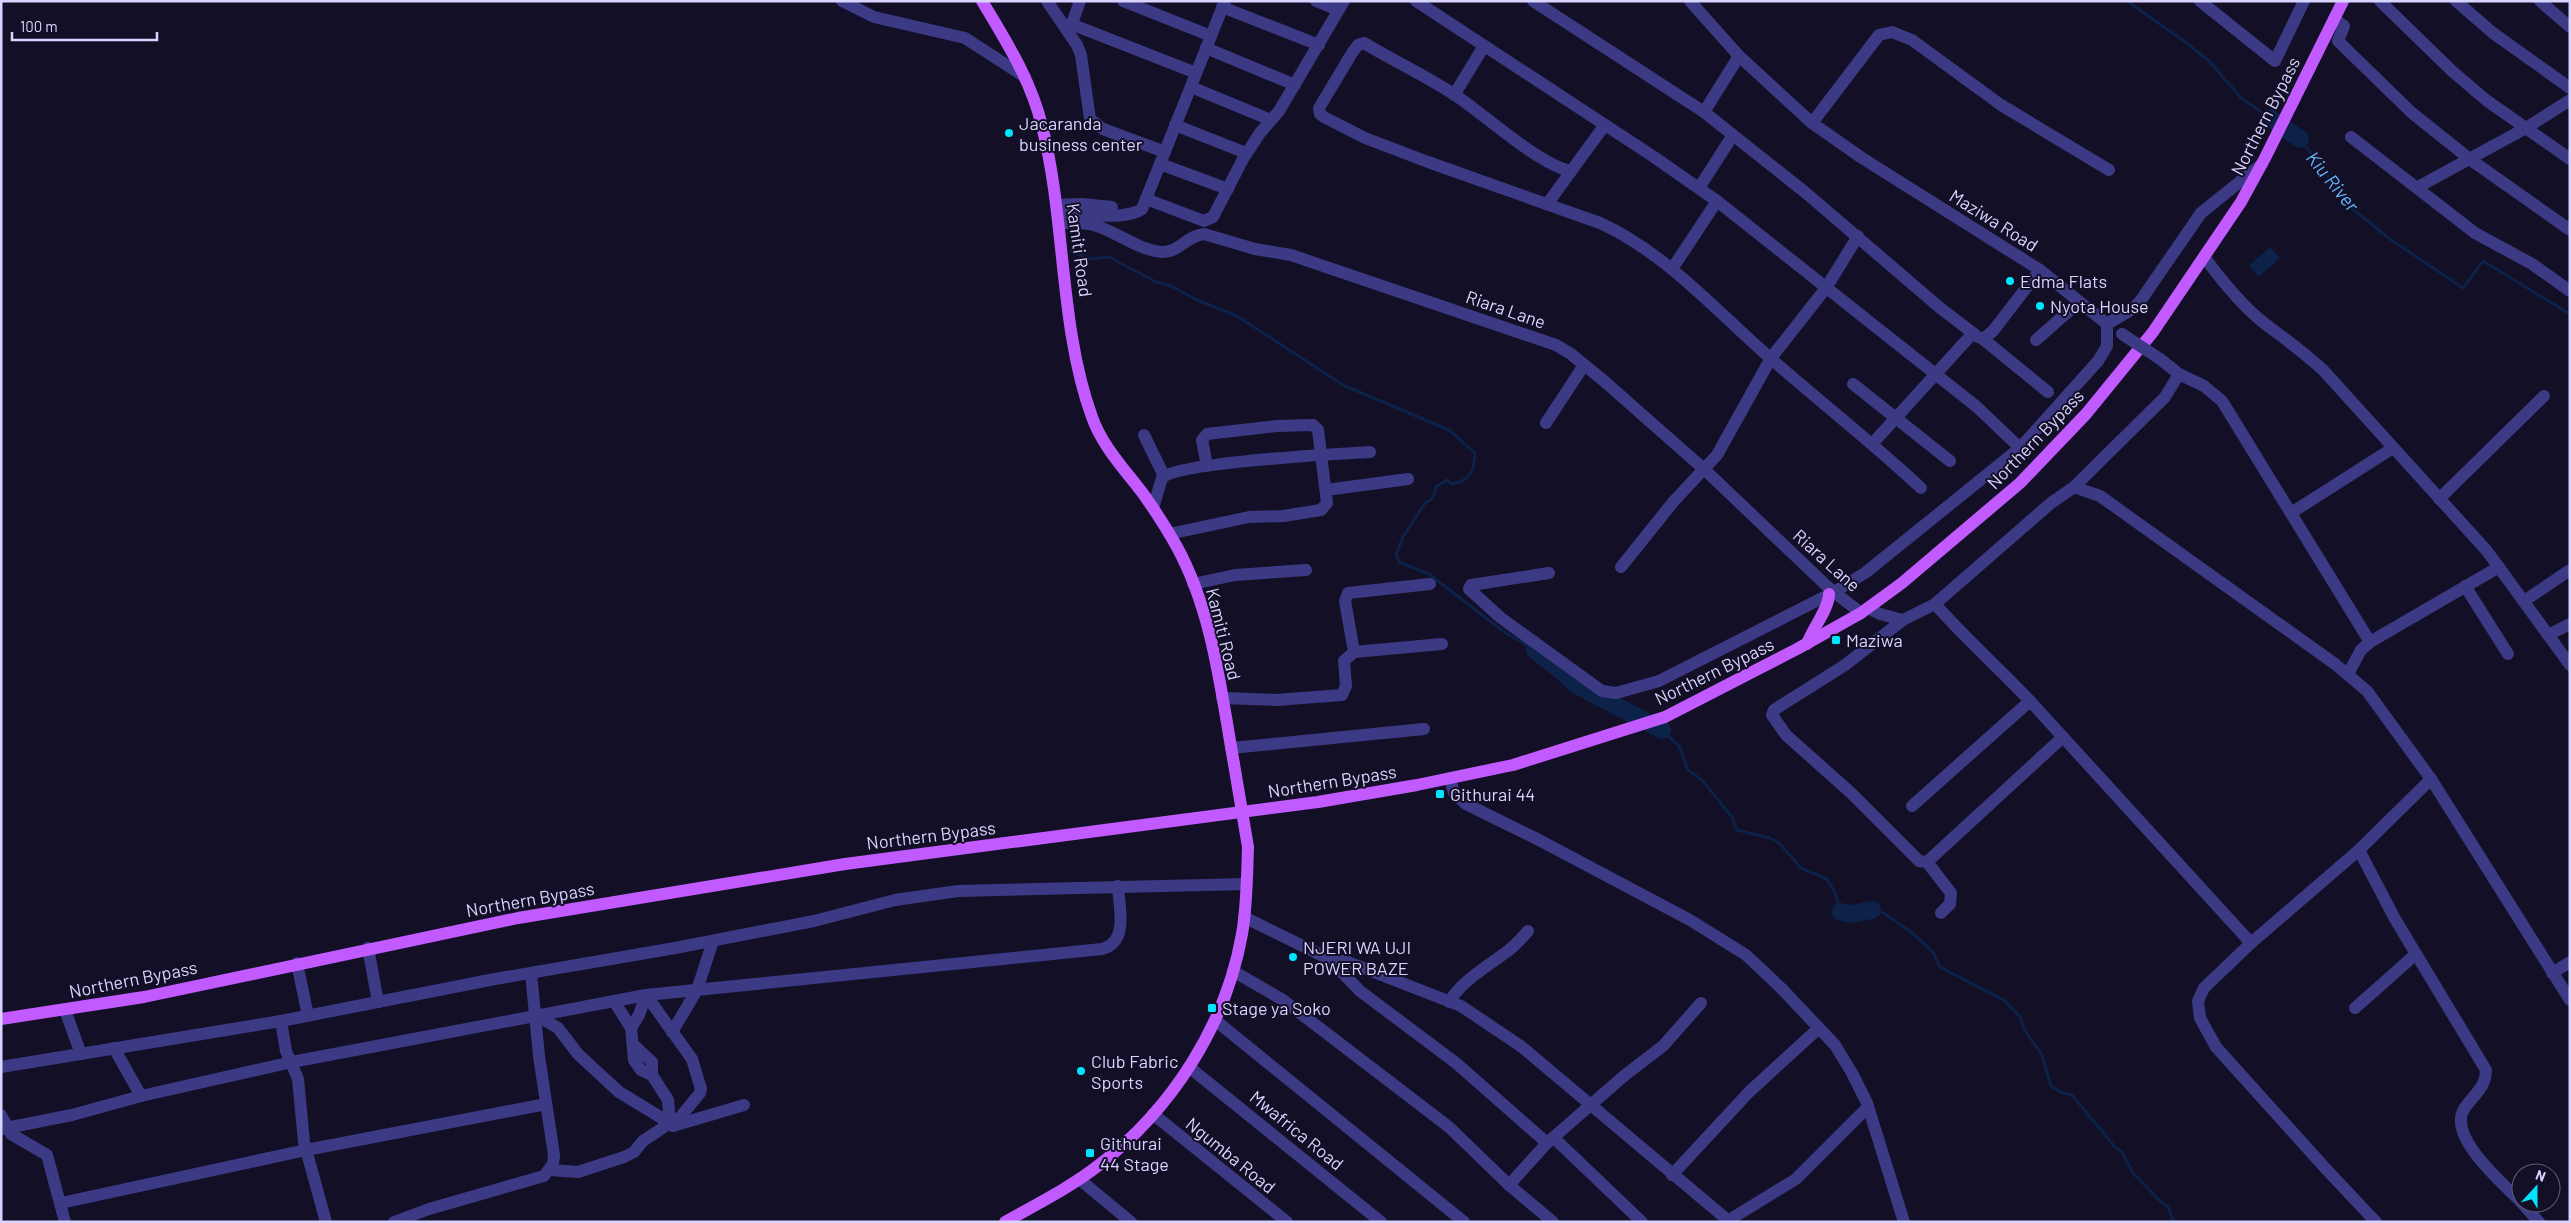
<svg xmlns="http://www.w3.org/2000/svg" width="2571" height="1223" viewBox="0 0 2571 1223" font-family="Barlow,sans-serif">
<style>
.water{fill:#0c2248}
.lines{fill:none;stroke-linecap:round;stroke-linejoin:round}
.stream{stroke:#0c2248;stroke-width:3}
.river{stroke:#0c2248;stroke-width:18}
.minor{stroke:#3d3a85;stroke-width:12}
.major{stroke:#c25bff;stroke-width:12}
.minor-bridge{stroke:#3d3a85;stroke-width:12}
.major-bridge{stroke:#c25bff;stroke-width:12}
.poi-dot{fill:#00e5ff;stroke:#130f26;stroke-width:2}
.labels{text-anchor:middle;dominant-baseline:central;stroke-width:4;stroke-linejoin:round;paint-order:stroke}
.street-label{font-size:18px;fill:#d9d4ff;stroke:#130f26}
.poi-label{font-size:18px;fill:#d9d4ff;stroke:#130f26;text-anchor:start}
.water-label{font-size:19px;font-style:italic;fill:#62b6ff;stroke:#130f26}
</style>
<rect width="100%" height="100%" fill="#130f26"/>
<polygon class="water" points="2270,247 2280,258 2259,277 2249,266"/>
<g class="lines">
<g class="stream">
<polyline points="2127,1 2184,41 2210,62 2241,98 2270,118"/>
<polyline points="2300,139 2353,209 2390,239 2463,288 2483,261 2570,314"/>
<path d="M1071,251L1090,259L1109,257L1156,282L1171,286L1195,299L1237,316L1343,385L1449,430L1475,453C1474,470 1471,481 1452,484L1447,480L1437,486L1432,499L1425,503L1403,537L1396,554L1399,562L1429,574L1504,632L1535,650"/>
<polyline points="1662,730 1679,746 1688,770 1702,780 1732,817 1737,830 1770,838 1780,844 1801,868 1827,879 1835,893 1841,912"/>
<polyline points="1872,910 1882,912 1911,932 1933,952 1940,967 2005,1001 2020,1017 2024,1029 2042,1055 2051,1086 2060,1092 2072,1095 2115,1147 2122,1152 2133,1173 2161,1202 2168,1207 2174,1222"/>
</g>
<g class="river">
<polyline points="2270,118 2300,139"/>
<polyline points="1535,650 1565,674 1575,684 1662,730"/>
<polyline points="1841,912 1850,914 1872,910"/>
</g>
<g class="minor">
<polyline points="842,1 874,17 965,38 1025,77"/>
<polyline points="1047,1 1077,45 1081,55 1090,119 1103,129 1165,152"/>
<polyline points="1123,1 1211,36"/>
<polyline points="1316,1 1338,10"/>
<polyline points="1416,1 1654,157 1717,201 1977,407 2020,448"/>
<polyline points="1533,1 1704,112 1806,193 1939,307 1978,337 1983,339 1993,331 2040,270"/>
<polyline points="1690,1 1739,56 1812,123 1862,158 2040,270 2107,324 2134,308 2141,300 2201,213 2262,164"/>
<polyline points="2200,1 2275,61 2304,1"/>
<polyline points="2380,1 2452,71 2486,100 2570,159"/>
<polyline points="2456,1 2493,33 2570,88"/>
<polyline points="2540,1 2570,27"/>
<polyline points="1222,7 1319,45"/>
<polyline points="2334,19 2344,26 2338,41 2412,113 2471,160 2570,230"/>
<polyline points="1071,24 1196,73"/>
<polyline points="1069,32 1080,1"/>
<polyline points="1206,48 1295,85"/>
<polyline points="1191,87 1271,120"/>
<polyline points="1454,95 1484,46"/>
<polyline points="1704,112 1739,56"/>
<polyline points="1812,123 1879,35 1892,32 1912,40 2001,105 2109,170"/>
<polyline points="1175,125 1246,153"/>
<polyline points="2351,137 2475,233 2532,264 2570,291"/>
<polyline points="1160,164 1228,189"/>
<path d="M1570,171C1538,164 1485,115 1455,95C1426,76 1394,61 1364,43L1358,45L1352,53L1319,108L1320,114L1324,117L1365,138L1428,162L1600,223C1666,253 1715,310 1769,357C1819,401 1872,442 1921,488"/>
<polyline points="2418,187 2526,128 2570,100"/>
<polyline points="1699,188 1733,135"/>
<polyline points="1146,199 1204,221 1213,217 1243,159 1260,133 1279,111 1344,1"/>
<polyline points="1548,203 1604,126"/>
<polyline points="1056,205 1082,204 1112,207"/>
<path d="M1060,216C1082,213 1125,221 1142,209L1225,1"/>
<path d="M1059,223C1071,223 1082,222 1094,225C1117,232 1138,250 1162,252C1178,253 1188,235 1204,234L1255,249L1291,255L1556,345L1571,354L1604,381L1705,470L1830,589L1861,613"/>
<path d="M2205,258C2222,281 2241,305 2264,323C2285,339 2305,353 2324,371L2487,551L2570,665"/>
<polyline points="1672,269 1717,201"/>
<polyline points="1983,339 2048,392"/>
<polyline points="2036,340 2079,302"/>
<polyline points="2160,359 2179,374"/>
<polyline points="1853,384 1950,461"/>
<polyline points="1546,423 1584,365"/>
<polyline points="1144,435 1164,476"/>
<polyline points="1873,443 1973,333"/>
<polyline points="2074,487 2100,496 2335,664 2367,691 2431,779 2570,1000"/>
<polyline points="1326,490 1408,479"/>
<polyline points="2439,499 2544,396"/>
<path d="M1153,508L1162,478C1178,462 1338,454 1370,452"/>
<polyline points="2291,513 2393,448"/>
<polyline points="1169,534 1249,517 1283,516 1321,510 1327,503 1318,430 1313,425 1277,426 1207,434 1202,440 1207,466"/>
<polyline points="1621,567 1674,501 1717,455 1771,358 1826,288 1858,236"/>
<polyline points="1549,573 1471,585 1469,589 1501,618 1602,691 1616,693 1659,681 1834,592 1865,573 2020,448 2098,361 2107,346 2107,324"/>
<polyline points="1193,584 1235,575 1306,570"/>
<polyline points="2465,586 2508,654"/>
<polyline points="2524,601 2570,570"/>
<path d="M1935,604C1965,638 1999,668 2030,701L2251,943"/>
<polyline points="1868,608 1880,614 1903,620 1935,604 2051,503 2074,487 2165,397 2179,374 2204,386 2222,401 2370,642 2499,567"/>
<polyline points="1903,620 1845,665 1774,710 1772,715 1786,735 1850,792 1919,861 1927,862 2063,737"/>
<polyline points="2548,635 2570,624"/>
<polyline points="1354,652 1345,601 1348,593 1430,584"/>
<polyline points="2348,674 2361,650 2370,642"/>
<polyline points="1222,698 1276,700 1342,695 1346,686 1344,661 1354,652 1442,644"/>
<polyline points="1231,748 1424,729"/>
<polyline points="1450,779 1454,793 1466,804 1539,840 1690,920 1746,955 1781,988 1835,1045 1852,1073 1867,1103 1904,1222"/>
<polyline points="1912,806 2030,701"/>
<path d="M2359,850L2395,919L2486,1070C2486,1088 2473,1095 2464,1109C2447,1137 2503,1183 2521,1202"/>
<polyline points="1927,862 1951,893 1950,904 1941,913"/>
<polyline points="1244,917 1329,959 1348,962 1461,1006 1522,1047 1730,1222"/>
<polyline points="368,948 378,1002"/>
<polyline points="1329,959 1360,991 1456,1063 1547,1143"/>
<polyline points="297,963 308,1016"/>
<polyline points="1233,971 1283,1000 1449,1127 1509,1185 1553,1222"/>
<polyline points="2552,973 2570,962"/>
<polyline points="614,1001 631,1028 634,1060 641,1070 652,1075 668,1100 670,1123"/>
<path d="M1449,1002C1463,980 1485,968 1505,953C1514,947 1521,939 1528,931"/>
<polyline points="2355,1008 2416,954"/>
<polyline points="65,1010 81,1054"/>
<polyline points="536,1015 558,1028 578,1054 619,1092 670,1123"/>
<polyline points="1215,1020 1464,1222"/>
<polyline points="281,1021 286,1051 298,1079 304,1142 326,1222"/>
<polyline points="631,1028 639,1015 646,995"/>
<polyline points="672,1032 697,990 713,941"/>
<polyline points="634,1045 652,1062 652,1075"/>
<polyline points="114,1048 141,1096"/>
<polyline points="1,1067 281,1021 495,979 675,948 814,921 895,900 958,891 1246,884"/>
<polyline points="1189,1067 1381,1222"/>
<polyline points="1153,1114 1287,1222"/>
<polyline points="1,1115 11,1134 47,1155 65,1222"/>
<polyline points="673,1126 744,1105"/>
<path d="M1,1129L72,1115L141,1096L292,1062L646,995L1102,949C1129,942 1119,908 1118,886"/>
<polyline points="1554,1138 1642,1222"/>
<polyline points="550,1170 578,1172 624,1157 634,1152 643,1141 670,1123 673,1126 700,1093 701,1089 692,1059 646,995"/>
<polyline points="1672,1175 1749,1092 1819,1028"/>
<polyline points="1079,1179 1131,1222"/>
<polyline points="1509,1185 1547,1143 1625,1075 1663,1046 1701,1003"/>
<polyline points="61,1203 306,1150 546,1104"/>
<polyline points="2522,1203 2539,1222"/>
<polyline points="1729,1220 1796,1179 1868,1107"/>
<polyline points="394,1222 429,1209 544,1176 553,1164 554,1155 539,1056 531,973"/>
<polyline points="2376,1222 2326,1169 2216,1047 2200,1018 2198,1001 2204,988 2251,943 2359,850 2431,779"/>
</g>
<g class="major">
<path d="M982,1C1006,41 1031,80 1042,126C1066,220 1059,327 1092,417C1102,446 1126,471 1144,495C1156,512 1167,529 1177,547C1213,613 1221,692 1234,764"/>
<path d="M1807,644C1812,629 1829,609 1829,594"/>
<polyline points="1,1019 144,997 518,918 845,864 1318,802 1417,785 1513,765 1665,717 1797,649 1861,613 1902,583 2020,483 2086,414 2153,332 2241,202 2265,158 2343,1"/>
<path d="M1005,1222C1037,1204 1071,1187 1099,1165C1172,1109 1226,1025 1242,934C1247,906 1247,876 1248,847"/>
</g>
<polyline class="minor-bridge" points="2122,334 2160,359"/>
<polyline class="major-bridge" points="1234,764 1248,847"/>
</g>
<g class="poi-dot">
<circle cx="1009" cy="133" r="5"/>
<circle cx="2010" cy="281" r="5"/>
<circle cx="2040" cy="306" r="5"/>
<rect x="1831" y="635" width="10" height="10" rx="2.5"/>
<rect x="1435" y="789" width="10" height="10" rx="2.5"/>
<circle cx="1293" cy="957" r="5"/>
<rect x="1207" y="1003" width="10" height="10" rx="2.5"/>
<circle cx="1081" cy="1071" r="5"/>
<rect x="1085" y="1148" width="10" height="10" rx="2.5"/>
</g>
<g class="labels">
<g class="street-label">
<text transform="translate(2265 116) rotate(-63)">Northern Bypass</text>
<text transform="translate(1994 220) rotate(32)">Maziwa Road</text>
<text transform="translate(1080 250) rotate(82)">Kamiti Road</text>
<text transform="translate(1506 309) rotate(19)">Riara Lane</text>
<text transform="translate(2035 439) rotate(-46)">Northern Bypass</text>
<text transform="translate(1827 560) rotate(42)">Riara Lane</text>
<text transform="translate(1224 634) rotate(76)">Kamiti Road</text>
<text transform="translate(1714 671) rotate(-26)">Northern Bypass</text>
<text transform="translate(1332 781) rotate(-9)">Northern Bypass</text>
<text transform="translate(931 835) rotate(-7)">Northern Bypass</text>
<text transform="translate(530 899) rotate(-10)">Northern Bypass</text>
<text transform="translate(133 979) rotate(-11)">Northern Bypass</text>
<text transform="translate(1297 1130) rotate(39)">Mwafrica Road</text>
<text transform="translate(1231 1155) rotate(39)">Ngumba Road</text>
</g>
<g class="poi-label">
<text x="1019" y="123">Jacaranda<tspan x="1019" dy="21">business center</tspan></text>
<text x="2020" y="281">Edma Flats</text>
<text x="2050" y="306">Nyota House</text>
<text x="1846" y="640">Maziwa</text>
<text x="1450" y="794">Githurai 44</text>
<text x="1303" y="947">NJERI WA UJI<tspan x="1303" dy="21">POWER BAZE</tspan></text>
<text x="1222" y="1008">Stage ya Soko</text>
<text x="1091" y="1061">Club Fabric<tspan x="1091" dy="21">Sports</tspan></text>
<text x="1100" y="1143">Githurai<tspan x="1100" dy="21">44 Stage</tspan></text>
</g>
<g class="water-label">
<text transform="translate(2333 181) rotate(51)">Kiu River</text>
</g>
</g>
<rect width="2571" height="1223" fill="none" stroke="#d9d4ff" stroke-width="5"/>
<g transform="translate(2536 1188) rotate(21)"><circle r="24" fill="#130f26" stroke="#625e7d"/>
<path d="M0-4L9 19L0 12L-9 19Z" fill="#00e5ff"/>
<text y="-8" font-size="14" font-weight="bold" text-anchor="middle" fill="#d9d4ff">N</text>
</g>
<path d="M12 32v8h145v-8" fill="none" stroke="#d9d4ff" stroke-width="2.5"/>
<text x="20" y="32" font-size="15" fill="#d9d4ff" stroke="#130f26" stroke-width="4" paint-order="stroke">100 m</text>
</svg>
